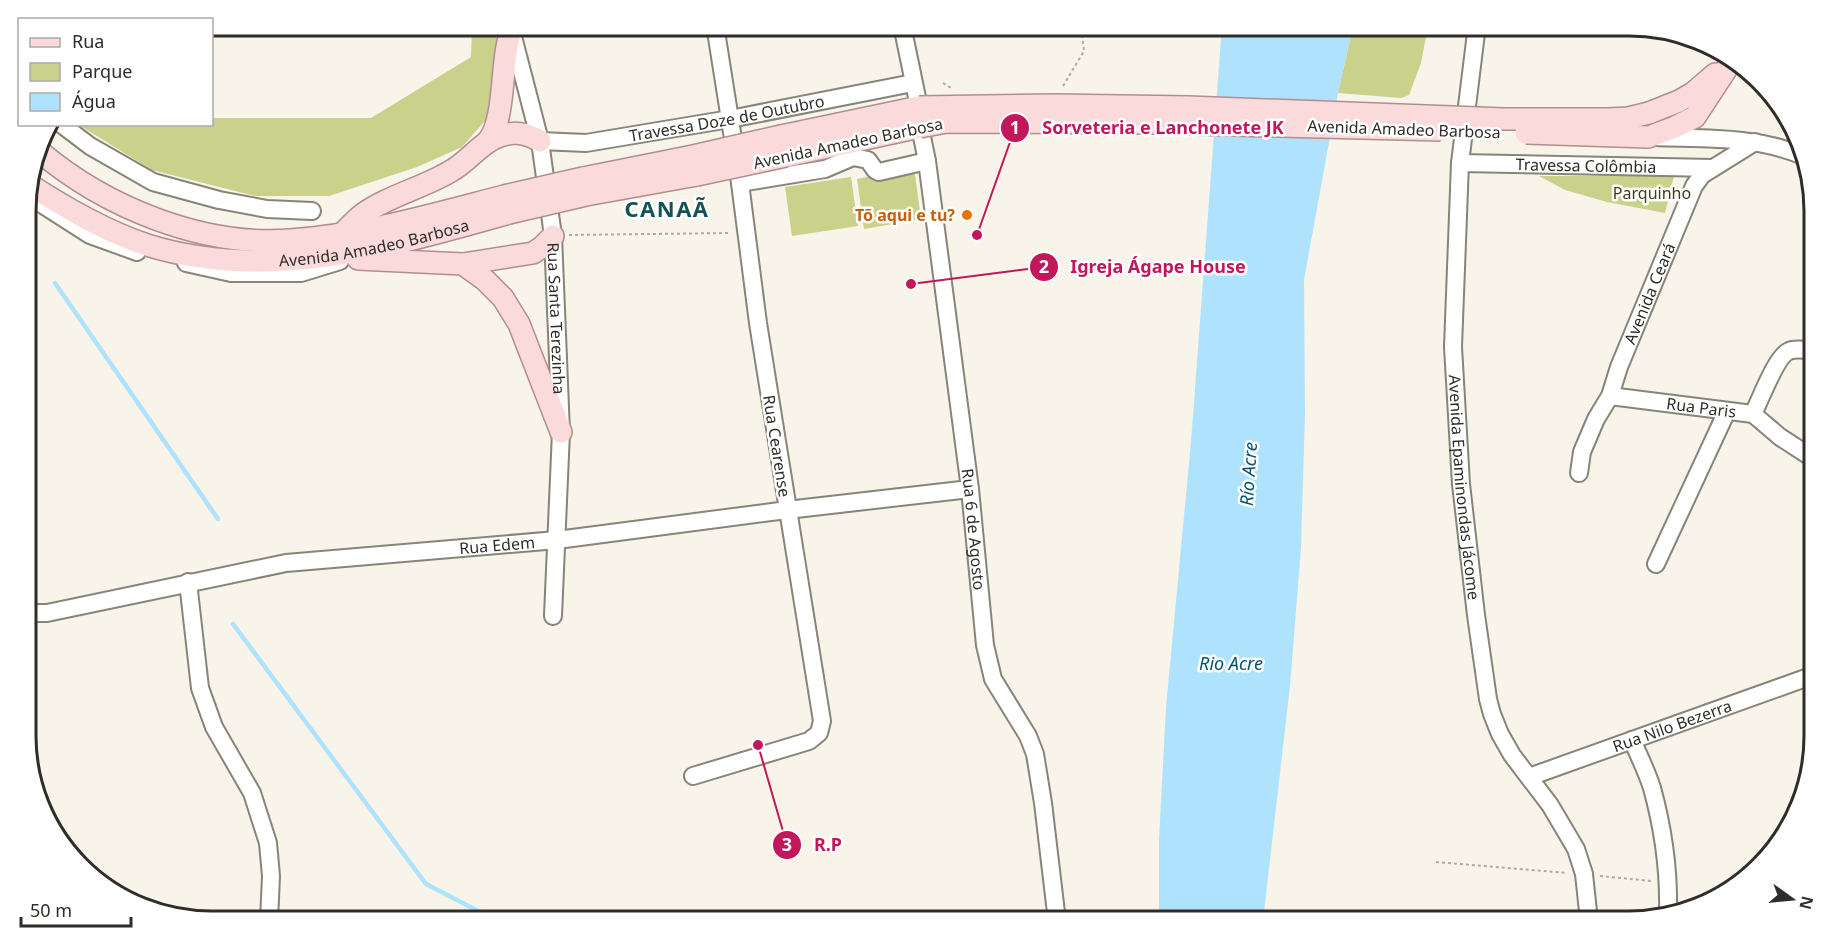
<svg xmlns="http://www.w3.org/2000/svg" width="1840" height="947" viewBox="0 0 1840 947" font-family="'Noto Sans',sans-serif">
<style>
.green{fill:#c9d18a}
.water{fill:#afe3fd}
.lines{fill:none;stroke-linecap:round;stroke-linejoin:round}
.stream{stroke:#afe3fd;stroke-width:4.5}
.minor-casing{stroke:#87847a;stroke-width:20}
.major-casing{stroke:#b18e8e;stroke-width:24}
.path{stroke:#aeaba3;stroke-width:2;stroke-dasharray:3 3;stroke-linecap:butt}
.minor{stroke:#fff;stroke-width:16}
.major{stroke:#fbdadc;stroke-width:21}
.major-bridge-casing{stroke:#b18e8e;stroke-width:24;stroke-linecap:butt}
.major-bridge{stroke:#fbdadc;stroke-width:21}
.food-dot{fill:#e8710a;stroke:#fff;stroke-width:2}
.labels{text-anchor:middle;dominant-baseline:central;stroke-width:5;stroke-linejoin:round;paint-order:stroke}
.street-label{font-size:16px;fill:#2e2d29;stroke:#fff}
.park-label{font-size:16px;fill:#3c3f1b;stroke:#fff}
.food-label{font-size:16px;font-weight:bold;fill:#c56008;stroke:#fff;text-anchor:end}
.water-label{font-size:18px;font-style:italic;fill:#00536f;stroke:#fff}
.district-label{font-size:22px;font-weight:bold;letter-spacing:1.5px;fill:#155254;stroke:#fff}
.rim{fill:none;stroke:#2e2d29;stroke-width:3}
.leader{fill:none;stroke:#c2185b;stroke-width:2}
.callout-dot{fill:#c2185b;stroke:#fff;stroke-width:2}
.mark-label{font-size:18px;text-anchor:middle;font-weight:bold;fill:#fff}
.callout-label{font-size:18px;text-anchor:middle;font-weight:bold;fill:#c2185b;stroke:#fff;stroke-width:5;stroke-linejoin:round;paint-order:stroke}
</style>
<rect width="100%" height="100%" fill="#f8f4e9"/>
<g class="green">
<polygon points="472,26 496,26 497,63 491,114 462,147 417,167 329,196 255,196 152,170 79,125 212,124 212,118 371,118 471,57"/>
<polygon points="1353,26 1428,26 1421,63 1409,95 1401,98 1338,93"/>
<polygon points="914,167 921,219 864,229 857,179"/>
<polygon points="1539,176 1674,176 1665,213 1607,202 1565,190"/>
<polygon points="851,177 858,226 792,236 785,187"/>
</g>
<polygon class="water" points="1222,26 1353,26 1338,93 1304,280 1305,413 1301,548 1290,686 1263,921 1159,921 1159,840 1166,707 1191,442"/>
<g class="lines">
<g class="stream">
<polyline points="55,283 218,519"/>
<polyline points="233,624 426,884 482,913 487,921"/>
</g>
<defs>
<g id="minor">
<polyline points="902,25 919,107"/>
<path id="s1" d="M1477,25L1460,163L1453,347L1461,484L1476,615L1488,699L1492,714L1500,734L1512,755L1550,805L1576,849L1584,874L1589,921"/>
<path id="s2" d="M511,29L540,141L553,236L561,432L553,616"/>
<polyline points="61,124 90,146 153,182 219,200 267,209 312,211"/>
<path id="s3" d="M920,127L927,161L970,489L985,645L993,679L1028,736L1035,754L1043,803L1057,921"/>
<path d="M1655,137C1704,139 1754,136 1801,155"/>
<path id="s4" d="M540,141L586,143L730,119L913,83"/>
<path id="s5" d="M1460,163L1713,168"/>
<polyline points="740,183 825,169 853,157 868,160 875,170 879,172 927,161"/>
<polyline points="40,203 90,235 137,252"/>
<polyline points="186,263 231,273 301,273 340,261"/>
<path id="s6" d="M1610,396L1753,414L1780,437L1814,459"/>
<path d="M1753,414C1760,401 1776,356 1789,351C1796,348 1806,350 1813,351"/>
<path id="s7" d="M1579,473L1582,452L1596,419L1610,396L1619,367L1694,186L1702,175L1755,142"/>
<polyline points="1656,564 1727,411"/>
<polyline points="188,582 200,688 214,727 252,793 268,843 271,876 269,921"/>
<path id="s8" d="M27,613H47L286,563L557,540L787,510L970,489"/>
<path d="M1632,740C1639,756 1647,772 1652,788C1663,828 1669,870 1668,912"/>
<polyline points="693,776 809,741 819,733 822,721 758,323 740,183 715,25"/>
<path id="s9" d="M1529,777L1814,675"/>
</g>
<g id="major">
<polyline points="1649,113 1679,101 1693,93 1715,74"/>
<polyline points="781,136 919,107"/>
<polyline points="1648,137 1675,127 1695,117 1731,62"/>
<path d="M488,141C503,124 502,76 506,53C507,45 509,37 511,29"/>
<path d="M39,151C105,207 202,247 290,240C363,235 434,214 504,196"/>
<polyline points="786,156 920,127"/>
<polyline points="583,178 693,156"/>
<path id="s10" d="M30,185C66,208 105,231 147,245C268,283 392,246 509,213"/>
<polyline points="586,195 697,175"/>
<path d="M343,233C349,227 356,219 363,214C390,195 423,188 451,171C469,161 481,142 500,136C515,131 526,133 540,141"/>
<polyline points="358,259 463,264 533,253 542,247 553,236"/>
<polyline points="463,264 485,280 503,298 519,324 561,432"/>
</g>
</defs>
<use href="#minor" class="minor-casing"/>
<use href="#major" class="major-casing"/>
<g class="path">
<polyline points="943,83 951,88"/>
<polyline points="1063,86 1084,51 1081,25"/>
<polyline points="569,235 731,233"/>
<polyline points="1436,862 1567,873"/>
<polyline points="1600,876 1651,881"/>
</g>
<use href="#minor" class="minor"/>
<use href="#major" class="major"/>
<defs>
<g id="major-bridge">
<polyline points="919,107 1055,105 1188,107 1504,119 1608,119 1628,118 1649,113"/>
<polyline points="920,127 947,122 1154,123 1441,130"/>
<polyline points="1526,133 1648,137"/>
<polyline points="693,156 781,136"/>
<polyline points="697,175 786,156"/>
<polyline points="504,196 583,178"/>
<polyline points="509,213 586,195"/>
</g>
</defs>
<use href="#major-bridge" class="major-bridge-casing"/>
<use href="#major-bridge" class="major-bridge"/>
</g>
<circle class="food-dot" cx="967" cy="215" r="6"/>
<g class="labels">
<g class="street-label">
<text stroke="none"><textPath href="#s4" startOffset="189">Travessa Doze de Outubro</textPath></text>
<text transform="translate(1404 129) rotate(2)">Avenida Amadeo Barbosa</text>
<text transform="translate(848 143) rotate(-12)">Avenida Amadeo Barbosa</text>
<text stroke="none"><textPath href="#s5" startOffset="126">Travessa Colômbia</textPath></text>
<text stroke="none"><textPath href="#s10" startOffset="362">Avenida Amadeo Barbosa</textPath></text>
<text stroke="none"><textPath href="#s7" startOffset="194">Avenida Ceará</textPath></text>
<text stroke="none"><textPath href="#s2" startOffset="294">Rua Santa Terezinha</textPath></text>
<text stroke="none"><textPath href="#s6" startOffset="92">Rua Paris</textPath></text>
<text transform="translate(777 446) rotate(81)">Rua Cearense</text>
<text stroke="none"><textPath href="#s1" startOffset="464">Avenida Epaminondas Jácome</textPath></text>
<text stroke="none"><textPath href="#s3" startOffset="406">Rua 6 de Agosto</textPath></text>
<text stroke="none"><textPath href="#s8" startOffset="476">Rua Edem</textPath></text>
<text stroke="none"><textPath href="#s9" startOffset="152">Rua Nilo Bezerra</textPath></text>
</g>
<g class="park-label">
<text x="1652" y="193">Parquinho</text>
</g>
<g class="food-label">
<text x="955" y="215">Tõ aqui e tu?</text>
</g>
<g class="water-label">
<text transform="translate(1248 474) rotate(-86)">Río Acre</text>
<text x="1231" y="663">Rio Acre</text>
</g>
<g class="district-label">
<text x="667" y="208">CANAÃ</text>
</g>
</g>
<path d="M0 0H1840V947H0ZM211 36H1629A175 175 0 0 1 1804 211V736A175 175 0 0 1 1629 911H211A175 175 0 0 1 36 736V211A175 175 0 0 1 211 36Z" fill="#fff" fill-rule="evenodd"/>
<path class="rim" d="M211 36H1629A175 175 0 0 1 1804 211V736A175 175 0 0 1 1629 911H211A175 175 0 0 1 36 736V211A175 175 0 0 1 211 36Z"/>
<path class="leader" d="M977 235L1015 128M911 284L1044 267M758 745L787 845"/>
<g class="callout-dot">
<circle cx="977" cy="235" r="6"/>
<circle cx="911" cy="284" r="6"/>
<circle cx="758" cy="745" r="6"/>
<circle cx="1015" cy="128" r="15"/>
<circle cx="1044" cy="267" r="15"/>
<circle cx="787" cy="845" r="15"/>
</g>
<g class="mark-label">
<text x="1015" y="134">1</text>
<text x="1044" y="273">2</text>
<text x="787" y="851">3</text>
</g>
<g class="callout-label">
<text x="1163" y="134">Sorveteria e Lanchonete JK</text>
<text x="1158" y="273">Igreja Ágape House</text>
<text x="828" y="851">R.P</text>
</g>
<rect x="18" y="18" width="195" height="108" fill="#ffffff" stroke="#ababa9" stroke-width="1.5"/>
<rect x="30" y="38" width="30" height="9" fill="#fbdadc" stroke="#ababa9" stroke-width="1.5"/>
<text x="72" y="48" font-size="18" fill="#2e2d29">Rua</text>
<rect x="30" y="63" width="30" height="18" fill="#c9d18a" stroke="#ababa9" stroke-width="1.5"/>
<text x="72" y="78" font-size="18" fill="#2e2d29">Parque</text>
<rect x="30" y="93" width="30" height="18" fill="#afe3fd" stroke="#ababa9" stroke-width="1.5"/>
<text x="72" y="108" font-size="18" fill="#2e2d29">Água</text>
<g transform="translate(1792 899) rotate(105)" stroke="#ffffff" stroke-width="4.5" paint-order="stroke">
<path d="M0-4.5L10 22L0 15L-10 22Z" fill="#2e2d29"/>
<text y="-9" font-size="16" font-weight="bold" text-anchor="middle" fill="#2e2d29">N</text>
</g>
<path d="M21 917v9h110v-9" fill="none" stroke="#2e2d29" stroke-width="3"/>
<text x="30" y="917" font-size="18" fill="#2e2d29" stroke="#ffffff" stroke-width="4.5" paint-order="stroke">50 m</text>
</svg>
